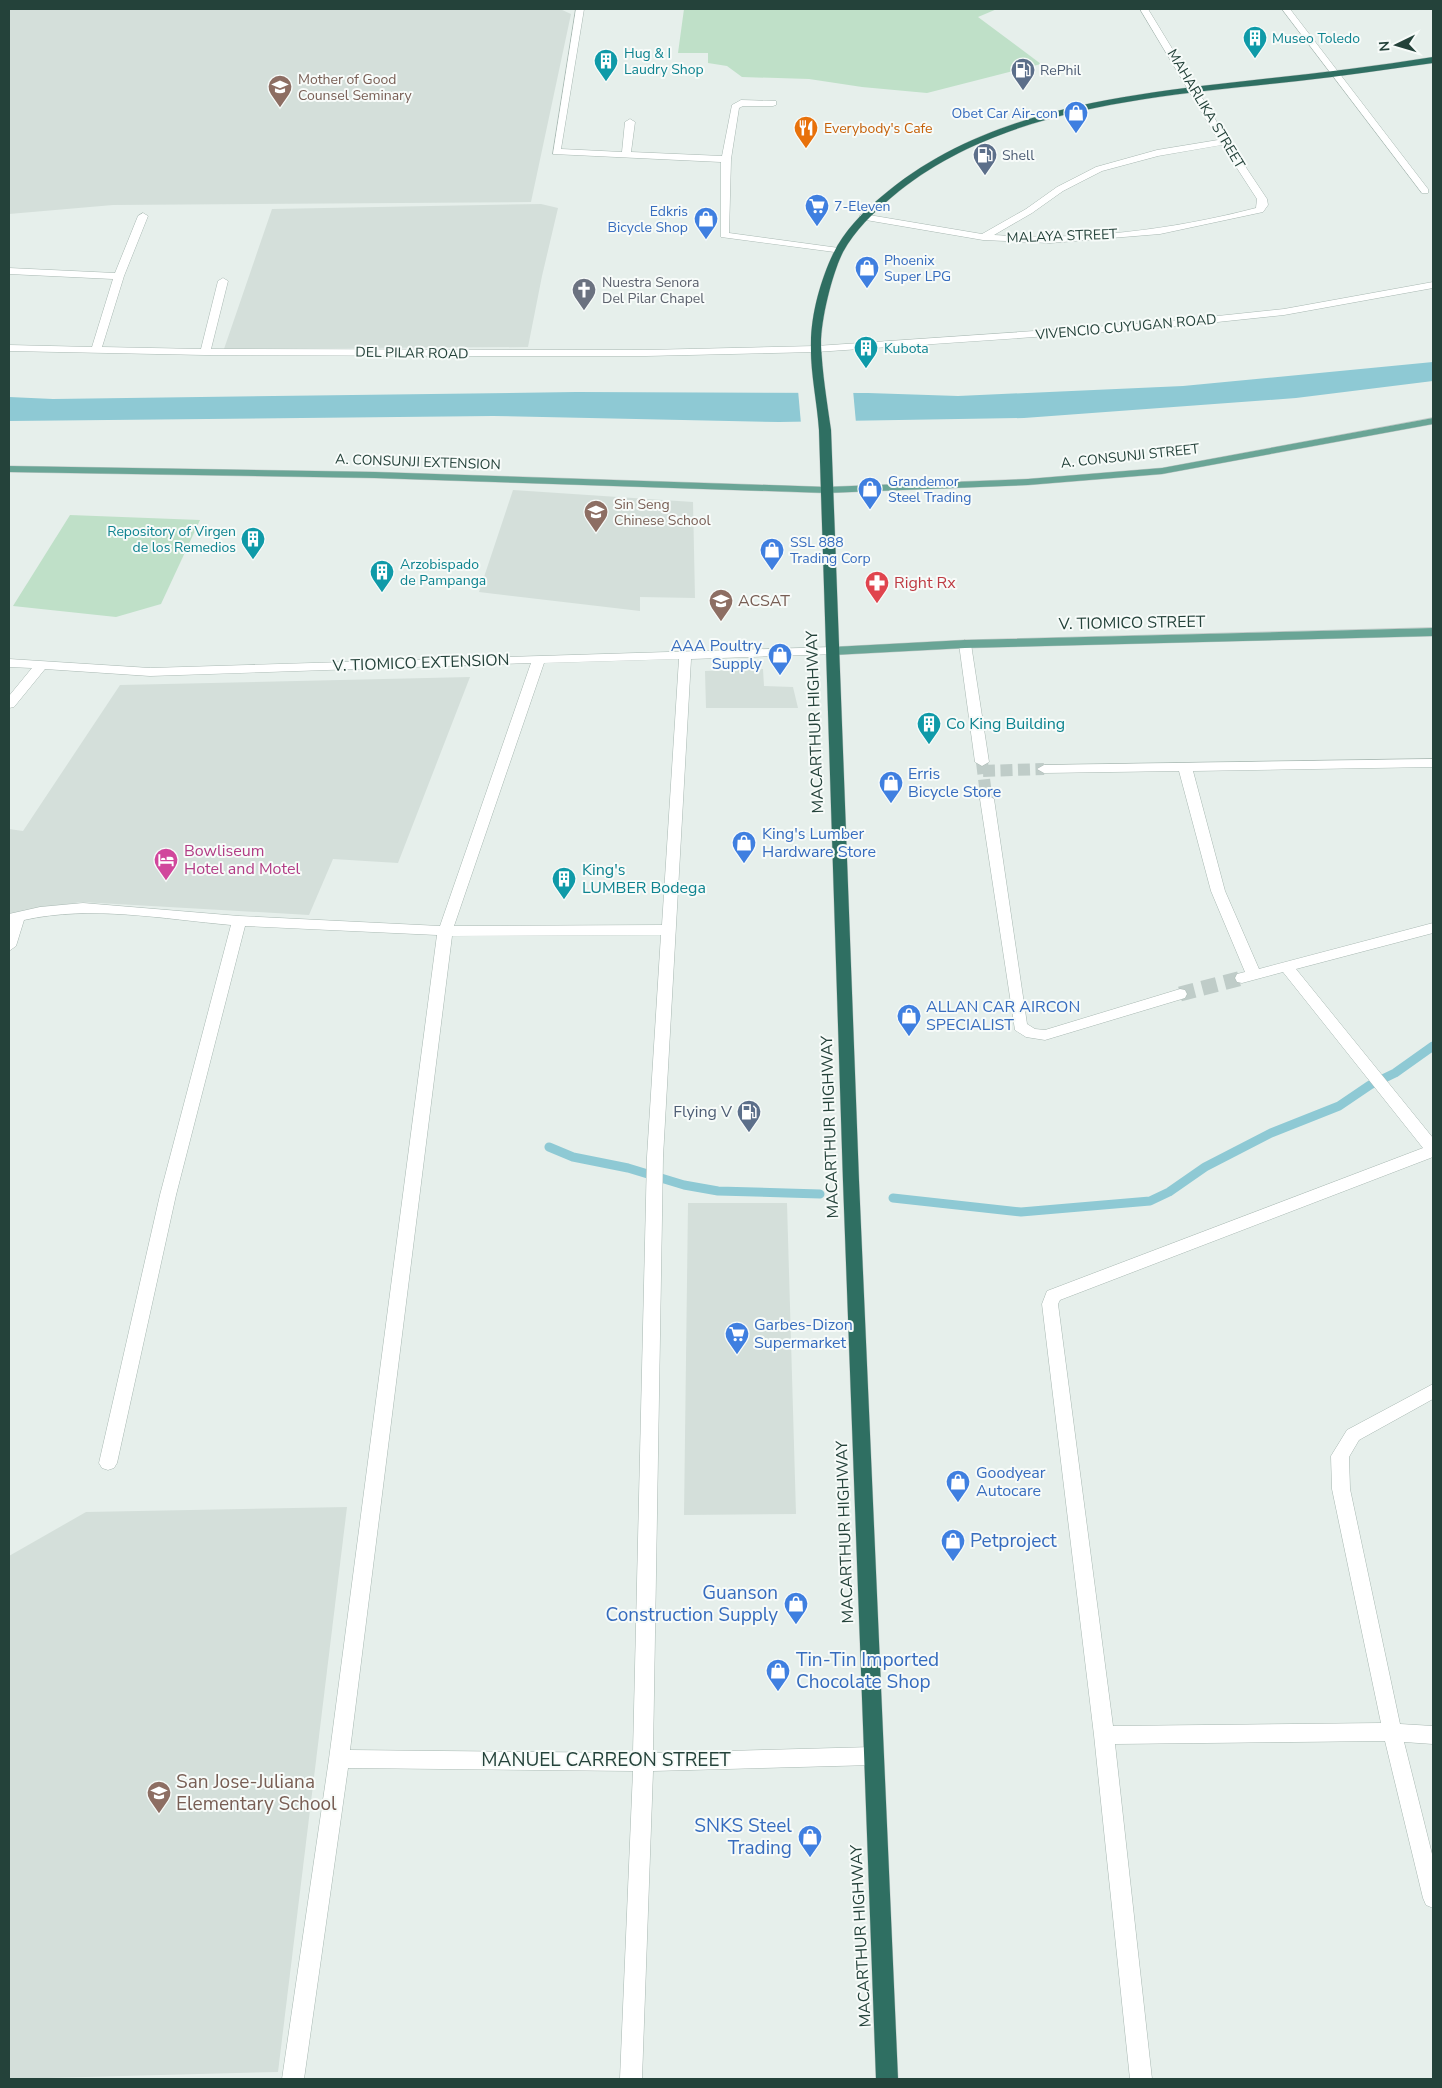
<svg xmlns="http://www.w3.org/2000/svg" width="1442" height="2088" viewBox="0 0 1442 2088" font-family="'Nunito Sans',sans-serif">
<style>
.built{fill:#d4dfda}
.green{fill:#bfe0c8}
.water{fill:#8ec9d4}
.pier{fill:#e6efeb}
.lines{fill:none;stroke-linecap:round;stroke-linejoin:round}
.stream{stroke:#8ec9d4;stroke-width:9}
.minor-tunnel-far1{stroke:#bfccc8;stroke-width:12;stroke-dasharray:12 5.5;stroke-linecap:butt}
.minor-tunnel{stroke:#bfccc8;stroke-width:15;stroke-dasharray:15 8;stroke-linecap:butt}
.minor-casing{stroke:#a8b8b2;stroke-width:1}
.major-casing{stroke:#c2cac8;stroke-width:1}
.highway-casing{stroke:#c2cac8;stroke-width:1}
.minor{fill:#fff;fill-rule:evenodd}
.major{fill:#6aa596;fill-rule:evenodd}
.highway{fill:#2f6f62;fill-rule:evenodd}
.labels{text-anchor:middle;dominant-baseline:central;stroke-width:4;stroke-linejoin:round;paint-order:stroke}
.far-culture-label{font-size:14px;fill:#0d838f;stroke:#f7fbf9;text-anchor:start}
.far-service-label{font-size:14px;fill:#4e5e75;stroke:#f7fbf9;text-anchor:start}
.far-education-label{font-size:14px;fill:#785e54;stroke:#f7fbf9;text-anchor:start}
.far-street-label{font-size:14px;fill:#24423a;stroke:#f7fbf9}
.far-shop-label{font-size:14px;fill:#366cbe;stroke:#f7fbf9;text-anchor:start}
.far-food-label{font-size:14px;fill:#c56008;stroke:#f7fbf9;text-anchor:start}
.far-worship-label{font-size:14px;fill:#5b616d;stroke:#f7fbf9;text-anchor:start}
.health-label{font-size:16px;fill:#be3a42;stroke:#f7fbf9;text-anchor:start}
.education-label{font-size:16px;fill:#785e54;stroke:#f7fbf9;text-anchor:start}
.street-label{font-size:16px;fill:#24423a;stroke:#f7fbf9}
.shop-label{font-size:16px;fill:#366cbe;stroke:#f7fbf9;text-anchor:start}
.culture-label{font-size:16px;fill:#0d838f;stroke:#f7fbf9;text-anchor:start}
.hotel-label{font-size:16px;fill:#b23c85;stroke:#f7fbf9;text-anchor:start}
.service-label{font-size:16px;fill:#4e5e75;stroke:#f7fbf9;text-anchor:end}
.near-shop-label{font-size:19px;fill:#366cbe;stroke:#f7fbf9;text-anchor:start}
.near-street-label{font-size:19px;fill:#24423a;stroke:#f7fbf9}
.near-education-label{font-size:19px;fill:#785e54;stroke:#f7fbf9;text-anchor:start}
</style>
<rect width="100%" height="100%" fill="#e6efeb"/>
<g class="built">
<polygon points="9,9 560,9 571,14 531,202 113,205 9,214"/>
<polygon points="541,204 558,208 542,276 528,347 224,349 272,209"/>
<polygon points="513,490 693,502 695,598 640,597 640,611 479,592"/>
<polygon points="763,669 764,686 793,687 798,708 706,708 705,671"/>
<polygon points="470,677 398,863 333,859 309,915 81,902 9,914 9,829 23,831 120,685"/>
<polygon points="688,1203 787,1203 796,1514 684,1515"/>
<polygon points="347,1507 278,2072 9,2079 9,1556 86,1512"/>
</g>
<g class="green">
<polygon points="684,9 997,9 978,17 1041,64 927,93 862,87 809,79 742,77 727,66 708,63 708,53 678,53"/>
<polygon points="70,515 200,520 161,604 116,617 13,606"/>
</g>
<polygon class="water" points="1433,362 1433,381 1296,398 1024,418 779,422 493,416 9,421 9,397 53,399 576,392 868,393 958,396 1183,386"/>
<polygon class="pier" points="798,390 853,390 856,423 801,424"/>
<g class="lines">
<g class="stream">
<polyline points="549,1147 573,1157 628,1168 684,1185 718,1191 820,1194"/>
<polyline points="893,1198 1021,1212 1150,1201 1169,1192 1205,1167 1271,1133 1339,1106 1370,1085 1395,1073 1433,1046"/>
</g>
<g class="minor-tunnel-far1">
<polyline points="982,762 986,795"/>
<polyline points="983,771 1044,769"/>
</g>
<g class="minor-tunnel">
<polyline points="986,793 987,799"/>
<polyline points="1180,994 1242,978"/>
</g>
<defs>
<g id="minor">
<polygon points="576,9 584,9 561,149 622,152 625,122 630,119 635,122 631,152 722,156 732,105 741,100 776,101 776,105 773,106 743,106 739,108 731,159 729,233 839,248 842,249 842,253 721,237 721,162 553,154"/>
<path d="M1140,9H1148L1229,142L1267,199L1268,205L1263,212L1160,234L1050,243L983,240L860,219V215L863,214L982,234L1026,209L1057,187L1096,167L1157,150L1218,140ZM1222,145L1257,199L1256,208C1171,230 1082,241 994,235L1032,213L1063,191L1102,171L1158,156Z"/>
<polygon points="1282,9 1290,9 1428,189 1428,193 1422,193"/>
<polygon points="143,213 148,216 124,276 102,347 201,349 218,281 223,278 228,281 211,349 646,350 816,346 1151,323 1284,309 1433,282 1433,288 1284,315 1151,329 816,352 646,356 477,356 205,355 9,351 9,345 92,347 113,279 9,274 9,268 115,273 138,216"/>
<polygon points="965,640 971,644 989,762 982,766 975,762 959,644"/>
<path d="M833,647L837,648L839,651L837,654L691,659L663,1157L653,1753L873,1747L880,1750L883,1756L880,1762L873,1765L653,1771L642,2079H620L633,1771L348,1768L304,2079H282L329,1759L437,935L245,926L176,1195L117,1463L114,1468L108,1470L102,1468L99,1463L160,1195L231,925C163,919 91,905 24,920L16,946L9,951V914L40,907L83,903L239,916L440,926L531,663L150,676L45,669L14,707L9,708V696L32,668L9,667V659L150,668ZM679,659L662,925L454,926L544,663ZM661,935L647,1157L633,1753L350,1750L452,936Z"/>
<polygon points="1433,759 1433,767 1193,771 1225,891 1259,969 1433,923 1433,933 1296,969 1433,1138 1433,1157 1060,1300 1058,1304 1113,1726 1381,1723 1332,1489 1331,1456 1347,1430 1433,1384 1433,1399 1359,1440 1349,1457 1350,1489 1400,1724 1433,1726 1433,1744 1404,1742 1433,1858 1433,1908 1426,1905 1423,1898 1385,1741 1115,1744 1152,2079 1130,2079 1094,1735 1042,1304 1047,1291 1423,1148 1283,972 1242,983 1237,982 1235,978 1237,974 1245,972 1211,891 1179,771 1044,773 1037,769 1044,765"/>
<polygon points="987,795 994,799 1027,1024 1035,1029 1045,1030 1180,989 1185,990 1187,994 1185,998 1045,1040 1026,1037 1015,1030 980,799"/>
</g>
<g id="major">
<polygon points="1433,418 1433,424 1162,474 1028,485 826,493 375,478 9,472 9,466 375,472 826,487 1028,479 1162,468"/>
<polygon points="1433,628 1433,636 965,648 833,655 827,651 833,647 965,640"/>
</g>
<path id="highway" d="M1433,57V63C1388,69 1343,76 1298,81C1163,96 1000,105 892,197C873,213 855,230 843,252C832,274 821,319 821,344C822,372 827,402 831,430L859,1181L898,2079H876L843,1181L819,430C817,401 810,371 811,343C811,314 821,279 833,254C844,231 863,212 881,197C986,107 1131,94 1263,79C1320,73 1376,66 1433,57Z"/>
</defs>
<use href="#minor" class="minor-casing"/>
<use href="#major" class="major-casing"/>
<use href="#highway" class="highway-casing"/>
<use href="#minor" class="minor"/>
<use href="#major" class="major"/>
<use href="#highway" class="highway"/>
</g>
<defs>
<symbol id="building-pin" viewBox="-11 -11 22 30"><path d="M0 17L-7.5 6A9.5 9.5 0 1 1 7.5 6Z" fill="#0f9aa8" stroke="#f7fbf9"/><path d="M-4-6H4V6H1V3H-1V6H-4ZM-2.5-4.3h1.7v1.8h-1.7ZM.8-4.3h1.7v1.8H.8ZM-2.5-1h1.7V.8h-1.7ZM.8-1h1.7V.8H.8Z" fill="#fff"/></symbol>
<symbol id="fuel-pin" viewBox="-11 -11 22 30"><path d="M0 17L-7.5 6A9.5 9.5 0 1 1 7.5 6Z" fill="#5c6f8a" stroke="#f7fbf9"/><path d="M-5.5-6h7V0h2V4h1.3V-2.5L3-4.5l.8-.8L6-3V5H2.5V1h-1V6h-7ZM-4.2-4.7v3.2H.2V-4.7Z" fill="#fff"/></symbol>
<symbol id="university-pin" viewBox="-11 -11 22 30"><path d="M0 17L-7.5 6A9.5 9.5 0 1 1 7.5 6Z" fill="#8d6e63" stroke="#f7fbf9"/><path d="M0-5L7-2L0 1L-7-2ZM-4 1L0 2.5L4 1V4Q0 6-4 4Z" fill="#fff"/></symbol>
<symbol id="shop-pin" viewBox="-11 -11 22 30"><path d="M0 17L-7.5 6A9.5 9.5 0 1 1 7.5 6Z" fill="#3f7fe0" stroke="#f7fbf9"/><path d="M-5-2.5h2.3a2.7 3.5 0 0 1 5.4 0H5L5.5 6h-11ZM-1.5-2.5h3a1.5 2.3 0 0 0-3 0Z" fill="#fff"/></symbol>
<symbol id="restaurant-pin" viewBox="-11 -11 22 30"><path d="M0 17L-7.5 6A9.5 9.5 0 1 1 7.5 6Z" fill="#e8710a" stroke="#f7fbf9"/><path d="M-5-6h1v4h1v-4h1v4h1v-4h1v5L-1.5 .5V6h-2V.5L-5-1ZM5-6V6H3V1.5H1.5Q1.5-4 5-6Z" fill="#fff"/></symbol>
<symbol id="supermarket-pin" viewBox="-11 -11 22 30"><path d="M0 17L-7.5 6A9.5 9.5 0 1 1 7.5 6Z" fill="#3f7fe0" stroke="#f7fbf9"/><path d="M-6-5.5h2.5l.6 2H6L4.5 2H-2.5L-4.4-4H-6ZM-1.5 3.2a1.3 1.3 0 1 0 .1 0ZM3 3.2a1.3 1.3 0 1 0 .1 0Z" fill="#fff"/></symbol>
<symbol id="church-pin" viewBox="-11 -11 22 30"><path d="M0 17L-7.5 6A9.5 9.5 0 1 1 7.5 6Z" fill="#6b7280" stroke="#f7fbf9"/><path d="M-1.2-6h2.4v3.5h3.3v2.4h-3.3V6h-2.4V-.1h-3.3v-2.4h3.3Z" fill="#fff"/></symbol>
<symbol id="school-pin" viewBox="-11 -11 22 30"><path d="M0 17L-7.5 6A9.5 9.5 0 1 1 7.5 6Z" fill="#8d6e63" stroke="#f7fbf9"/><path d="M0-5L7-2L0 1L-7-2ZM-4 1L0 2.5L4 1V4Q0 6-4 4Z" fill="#fff"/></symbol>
<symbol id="pharmacy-pin" viewBox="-11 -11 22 30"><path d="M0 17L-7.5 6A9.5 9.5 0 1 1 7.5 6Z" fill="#e0444e" stroke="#f7fbf9"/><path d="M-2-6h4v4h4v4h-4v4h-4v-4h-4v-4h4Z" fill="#fff"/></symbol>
<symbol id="hotel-pin" viewBox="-11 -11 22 30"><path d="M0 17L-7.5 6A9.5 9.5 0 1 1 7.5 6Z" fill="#d1479c" stroke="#f7fbf9"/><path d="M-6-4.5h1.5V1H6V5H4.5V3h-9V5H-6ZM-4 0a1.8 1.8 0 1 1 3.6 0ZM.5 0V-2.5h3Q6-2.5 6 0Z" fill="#fff"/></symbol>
</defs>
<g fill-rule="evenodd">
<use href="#building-pin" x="1241" y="24" width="28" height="38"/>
<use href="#building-pin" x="592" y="47" width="28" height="38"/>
<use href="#fuel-pin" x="1009" y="56" width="28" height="38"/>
<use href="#university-pin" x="266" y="73" width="28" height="38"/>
<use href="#shop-pin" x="1062" y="99" width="28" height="38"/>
<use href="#restaurant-pin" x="792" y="114" width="28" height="38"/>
<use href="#fuel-pin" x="971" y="141" width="28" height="38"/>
<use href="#supermarket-pin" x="803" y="192" width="28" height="38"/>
<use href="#shop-pin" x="692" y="205" width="28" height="38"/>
<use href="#shop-pin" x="853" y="254" width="28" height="38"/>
<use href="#church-pin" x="570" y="276" width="28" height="38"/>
<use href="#building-pin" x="852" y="334" width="28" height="38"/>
<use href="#shop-pin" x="856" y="475" width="28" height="38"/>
<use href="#school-pin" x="582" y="498" width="28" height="38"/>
<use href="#building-pin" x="239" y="525" width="28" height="38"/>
<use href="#shop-pin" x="758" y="536" width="28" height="38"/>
<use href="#building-pin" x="368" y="558" width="28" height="38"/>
<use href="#pharmacy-pin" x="863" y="569" width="28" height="38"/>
<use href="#university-pin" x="707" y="587" width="28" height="38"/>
<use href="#shop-pin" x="766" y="641" width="28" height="38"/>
<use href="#building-pin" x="915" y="710" width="28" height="38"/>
<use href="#shop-pin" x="877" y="769" width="28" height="38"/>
<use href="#shop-pin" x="730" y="829" width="28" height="38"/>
<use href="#hotel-pin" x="152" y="846" width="28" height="38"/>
<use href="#building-pin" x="550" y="865" width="28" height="38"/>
<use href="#shop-pin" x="895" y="1002" width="28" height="38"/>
<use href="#fuel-pin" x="735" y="1098" width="28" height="38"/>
<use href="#supermarket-pin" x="723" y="1320" width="28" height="38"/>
<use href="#shop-pin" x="944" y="1468" width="28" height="38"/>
<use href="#shop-pin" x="939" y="1527" width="28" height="38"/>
<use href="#shop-pin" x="782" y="1590" width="28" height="38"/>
<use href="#shop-pin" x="764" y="1657" width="28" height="38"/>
<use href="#school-pin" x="145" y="1779" width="28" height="38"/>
<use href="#shop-pin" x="796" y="1823" width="28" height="38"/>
</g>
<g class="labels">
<g class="far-culture-label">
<text x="1272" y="38">Museo Toledo</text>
<text x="624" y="53">Hug &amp; I<tspan x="624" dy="16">Laudry Shop</tspan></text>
<text x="884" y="348">Kubota</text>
<text x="236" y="531" text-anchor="end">Repository of Virgen<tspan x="236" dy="16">de los Remedios</tspan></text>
<text x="400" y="564">Arzobispado<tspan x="400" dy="16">de Pampanga</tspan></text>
</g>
<g class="far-service-label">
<text x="1040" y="70">RePhil</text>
<text x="1002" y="155">Shell</text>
</g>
<g class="far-education-label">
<text x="298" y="79">Mother of Good<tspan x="298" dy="16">Counsel Seminary</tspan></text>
<text x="614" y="504">Sin Seng<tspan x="614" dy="16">Chinese School</tspan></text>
</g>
<g class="far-street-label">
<text transform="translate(1206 109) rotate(59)">MAHARLIKA STREET</text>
<text transform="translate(1062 236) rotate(-2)">MALAYA STREET</text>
<text transform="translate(1126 327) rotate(-5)">VIVENCIO CUYUGAN ROAD</text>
<text transform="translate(412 353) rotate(1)">DEL PILAR ROAD</text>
<text transform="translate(1130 456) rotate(-6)">A. CONSUNJI STREET</text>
<text transform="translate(418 462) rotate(2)">A. CONSUNJI EXTENSION</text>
</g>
<g class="far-shop-label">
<text x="1058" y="113" text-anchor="end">Obet Car Air-con</text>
<text x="834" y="206">7-Eleven</text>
<text x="688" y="211" text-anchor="end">Edkris<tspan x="688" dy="16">Bicycle Shop</tspan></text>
<text x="884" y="260">Phoenix<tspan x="884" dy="16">Super LPG</tspan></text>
<text x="888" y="481">Grandemor<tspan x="888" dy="16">Steel Trading</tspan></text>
<text x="790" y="542">SSL 888<tspan x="790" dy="16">Trading Corp</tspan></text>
</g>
<g class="far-food-label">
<text x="824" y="128">Everybody's Cafe</text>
</g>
<g class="far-worship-label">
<text x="602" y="282">Nuestra Senora<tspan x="602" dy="16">Del Pilar Chapel</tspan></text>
</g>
<g class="health-label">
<text x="894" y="583">Right Rx</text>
</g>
<g class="education-label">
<text x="738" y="601">ACSAT</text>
</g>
<g class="street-label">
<text transform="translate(1132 623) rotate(-1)">V. TIOMICO STREET</text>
<text transform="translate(421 663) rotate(-2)">V. TIOMICO EXTENSION</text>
<text transform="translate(815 722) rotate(-92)">MACARTHUR HIGHWAY</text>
<text transform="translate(830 1127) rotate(-92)">MACARTHUR HIGHWAY</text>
<text transform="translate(845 1532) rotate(-92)">MACARTHUR HIGHWAY</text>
<text transform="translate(861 1936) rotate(-93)">MACARTHUR HIGHWAY</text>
</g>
<g class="shop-label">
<text x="762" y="646" text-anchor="end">AAA Poultry<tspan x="762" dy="18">Supply</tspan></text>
<text x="908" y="774">Erris<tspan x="908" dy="18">Bicycle Store</tspan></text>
<text x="762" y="834">King's Lumber<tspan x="762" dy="18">Hardware Store</tspan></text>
<text x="926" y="1007">ALLAN CAR AIRCON<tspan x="926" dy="18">SPECIALIST</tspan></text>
<text x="754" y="1325">Garbes-Dizon<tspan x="754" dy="18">Supermarket</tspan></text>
<text x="976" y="1473">Goodyear<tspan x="976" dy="18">Autocare</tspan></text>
</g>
<g class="culture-label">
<text x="946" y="724">Co King Building</text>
<text x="582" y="870">King's<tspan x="582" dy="18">LUMBER Bodega</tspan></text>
</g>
<g class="hotel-label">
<text x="184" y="851">Bowliseum<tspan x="184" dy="18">Hotel and Motel</tspan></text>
</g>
<g class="service-label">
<text x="732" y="1112">Flying V</text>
</g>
<g class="near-shop-label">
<text x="970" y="1541">Petproject</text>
<text x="778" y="1593" text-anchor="end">Guanson<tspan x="778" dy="22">Construction Supply</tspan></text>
<text x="796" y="1660">Tin-Tin Imported<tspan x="796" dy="22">Chocolate Shop</tspan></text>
<text x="792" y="1826" text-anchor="end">SNKS Steel<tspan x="792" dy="22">Trading</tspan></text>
</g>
<g class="near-street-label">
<text x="606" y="1760">MANUEL CARREON STREET</text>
</g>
<g class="near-education-label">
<text x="176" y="1782">San Jose-Juliana<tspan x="176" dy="22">Elementary School</tspan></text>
</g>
</g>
<rect width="1442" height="2088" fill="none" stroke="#24423a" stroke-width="20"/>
<g transform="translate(1397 45) rotate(265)" stroke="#f7fbf9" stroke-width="4" paint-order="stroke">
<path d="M0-4L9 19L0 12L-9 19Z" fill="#24423a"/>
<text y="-8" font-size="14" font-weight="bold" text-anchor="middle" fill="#24423a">N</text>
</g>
</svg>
